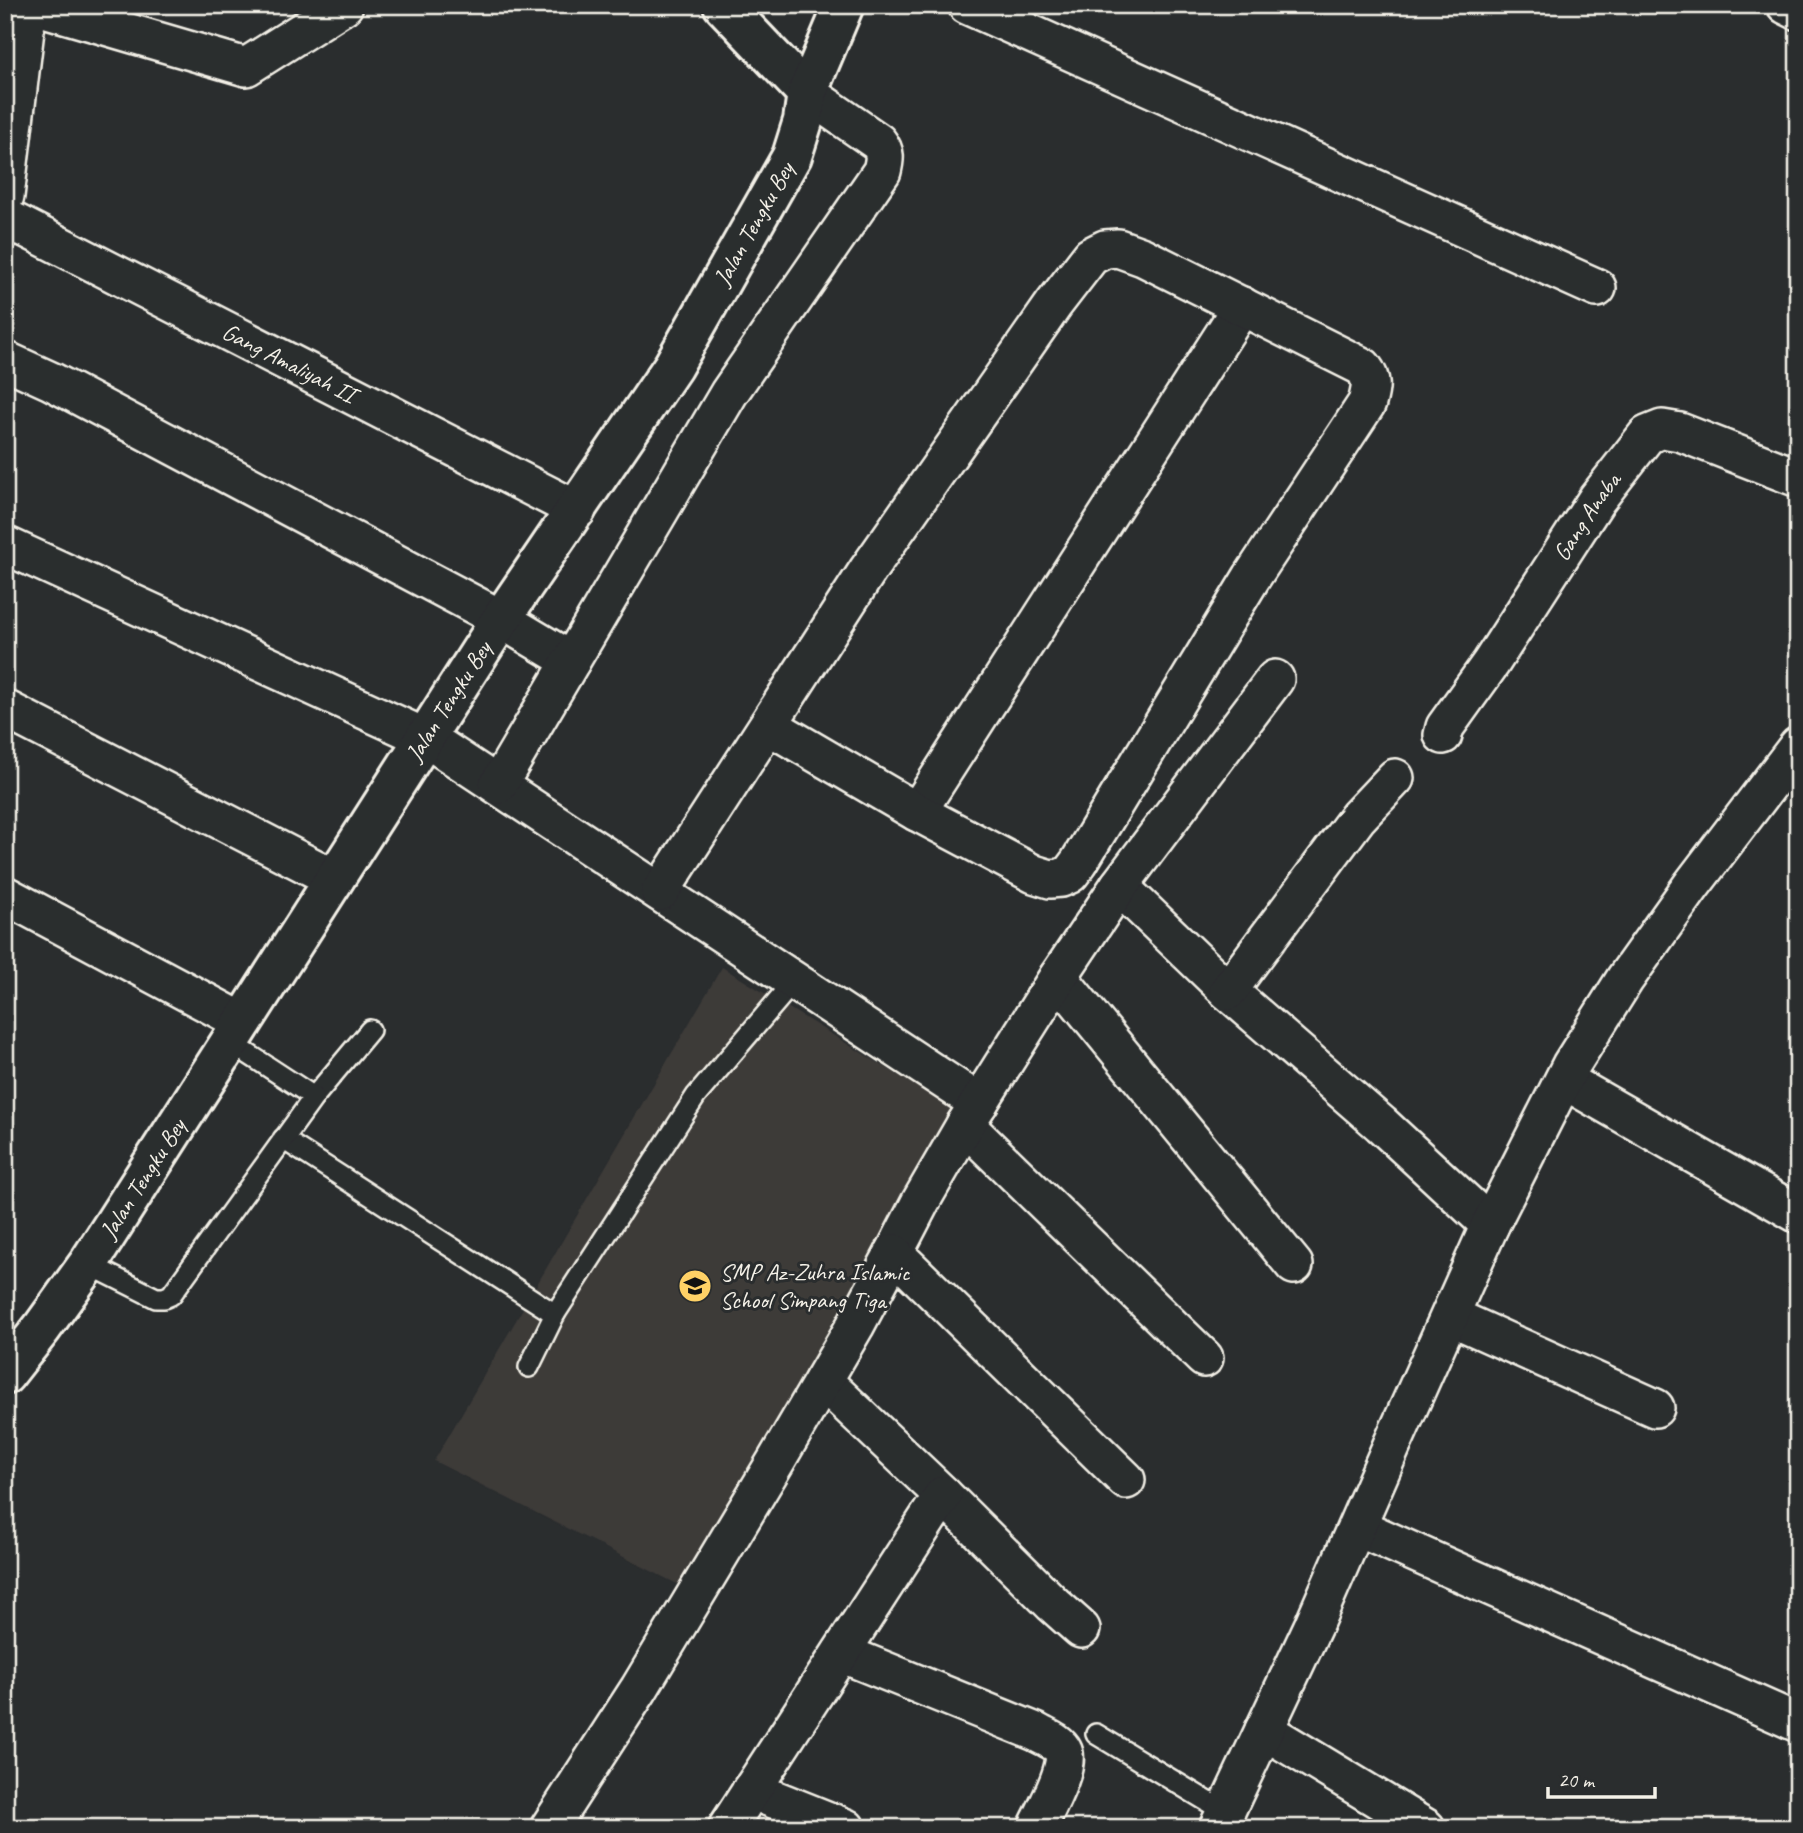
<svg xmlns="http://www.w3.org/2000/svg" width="1803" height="1833" viewBox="0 0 1803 1833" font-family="Caveat,sans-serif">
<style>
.built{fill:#3d3a38}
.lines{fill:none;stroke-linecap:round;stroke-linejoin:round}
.lane-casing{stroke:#f4f1e8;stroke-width:24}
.street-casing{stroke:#f4f1e8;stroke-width:42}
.secondary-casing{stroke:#f4f1e8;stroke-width:44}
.lane{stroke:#2a2d2e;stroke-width:19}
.street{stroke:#2a2d2e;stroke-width:37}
.secondary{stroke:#2a2d2e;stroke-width:38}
.labels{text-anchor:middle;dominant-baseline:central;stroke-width:6;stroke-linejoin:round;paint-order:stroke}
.street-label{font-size:24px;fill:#f4f1e8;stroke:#2a2d2e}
.poi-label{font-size:24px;fill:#f4f1e8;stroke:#2a2d2e;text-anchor:start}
</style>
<rect width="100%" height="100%" fill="#2a2d2e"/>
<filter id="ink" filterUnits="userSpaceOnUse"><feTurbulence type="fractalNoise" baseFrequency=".0143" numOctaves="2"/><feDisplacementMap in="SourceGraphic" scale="14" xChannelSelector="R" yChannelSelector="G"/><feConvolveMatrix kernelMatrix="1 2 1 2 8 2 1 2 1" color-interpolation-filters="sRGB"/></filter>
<g filter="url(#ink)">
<polygon class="built" points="722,967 955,1110 681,1586 434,1461"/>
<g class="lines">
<defs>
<g id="lane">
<polyline points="314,1097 370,1030"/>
<polyline points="283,1139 555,1314"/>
<polyline points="88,1264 156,1298 164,1298 171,1295 314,1097 230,1042"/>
<polyline points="529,1367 555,1314 696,1096 795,980"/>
<polyline points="1096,1734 1225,1812"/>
</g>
<g id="street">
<polyline points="34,5 246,67 344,5"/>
<polyline points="967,5 1597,288"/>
<polyline points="1786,5 1798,11"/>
<polyline points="5,196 28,5"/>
<path id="s1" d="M5,229L12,221L577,510"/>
<polyline points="5,360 51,381 501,619 571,661"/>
<polyline points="5,545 426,738 979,1103"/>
<polyline points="5,709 335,879"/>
<path id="s2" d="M1443,735L1445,727L1491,663L1597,499L1647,435L1662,429L1680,432L1798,478"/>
<path d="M498,785L729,393L882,171C885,159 886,152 878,142L807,93"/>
<polyline points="917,812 1242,306"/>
<polyline points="1119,886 1228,991 1381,1124 1490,1225"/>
<path d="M660,892L868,570L1054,304L1091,256L1105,249L1118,248L1143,257L1363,367C1373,380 1371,388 1367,403L1252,577L1079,862L1070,874L1061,878L1050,879L1034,874L917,812L768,725"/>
<polyline points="5,895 243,1022"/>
<polyline points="1058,977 1294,1265"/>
<polyline points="1228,991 1358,817 1395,778"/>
<polyline points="1564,1080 1798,1214"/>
<polyline points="965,1125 1204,1358"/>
<polyline points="1450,1316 1655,1408"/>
<polyline points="823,1381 943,1495 1053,1604 1081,1629"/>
<polyline points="1126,1480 894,1253 921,1201 965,1125 1058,977 1119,886 1275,679"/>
<polyline points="1357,1527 1798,1723"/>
<path d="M841,1653L1036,1732C1044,1737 1059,1742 1063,1751C1071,1765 1044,1813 1037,1828"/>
<polyline points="1264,1730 1426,1828"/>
<polyline points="751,1790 846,1828"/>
<polyline points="549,1828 639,1689 776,1461 855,1326 894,1253"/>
<polyline points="727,1828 943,1495"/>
<polyline points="1218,1828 1313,1626 1392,1445 1490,1225 1571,1065 1625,979 1692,885 1798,746"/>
</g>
<g id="secondary">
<polyline points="723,5 807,93"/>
<path id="s3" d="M5,1375L42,1328L88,1264L501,619L673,366L792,156L803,121L807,93L844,5"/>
</g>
</defs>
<use href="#lane" class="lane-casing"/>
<use href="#street" class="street-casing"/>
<use href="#secondary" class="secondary-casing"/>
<use href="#lane" class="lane"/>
<use href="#street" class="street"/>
<use href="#secondary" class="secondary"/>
</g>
</g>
<defs>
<symbol id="school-disc" viewBox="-11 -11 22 22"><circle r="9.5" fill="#ffd166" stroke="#2a2d2e"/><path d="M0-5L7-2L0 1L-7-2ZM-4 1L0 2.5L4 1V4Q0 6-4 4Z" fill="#111"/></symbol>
</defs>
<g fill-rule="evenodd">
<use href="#school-disc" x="676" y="1267" width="38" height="38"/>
</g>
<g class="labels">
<g class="street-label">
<text stroke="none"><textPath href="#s3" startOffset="1374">Jalan Tengku Bey</textPath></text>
<text stroke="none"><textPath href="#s1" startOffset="322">Gang Amaliyah II</textPath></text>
<text stroke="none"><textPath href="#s2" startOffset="262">Gang Anaba</textPath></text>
<text stroke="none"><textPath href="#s3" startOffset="807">Jalan Tengku Bey</textPath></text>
<text stroke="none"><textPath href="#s3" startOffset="240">Jalan Tengku Bey</textPath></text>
</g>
<g class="poi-label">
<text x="720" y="1272">SMP Az-Zuhra Islamic<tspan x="720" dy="28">School Simpang Tiga</tspan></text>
</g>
</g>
<rect width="1803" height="1833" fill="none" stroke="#2a2d2e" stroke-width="28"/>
<rect x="14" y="14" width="1775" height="1805" fill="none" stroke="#f4f1e8" stroke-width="2.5" filter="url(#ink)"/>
<path d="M1548 1787v10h107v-10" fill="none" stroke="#f4f1e8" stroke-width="3.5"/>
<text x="1558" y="1787" font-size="21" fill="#f4f1e8" stroke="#2a2d2e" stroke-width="5" paint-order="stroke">20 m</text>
</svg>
